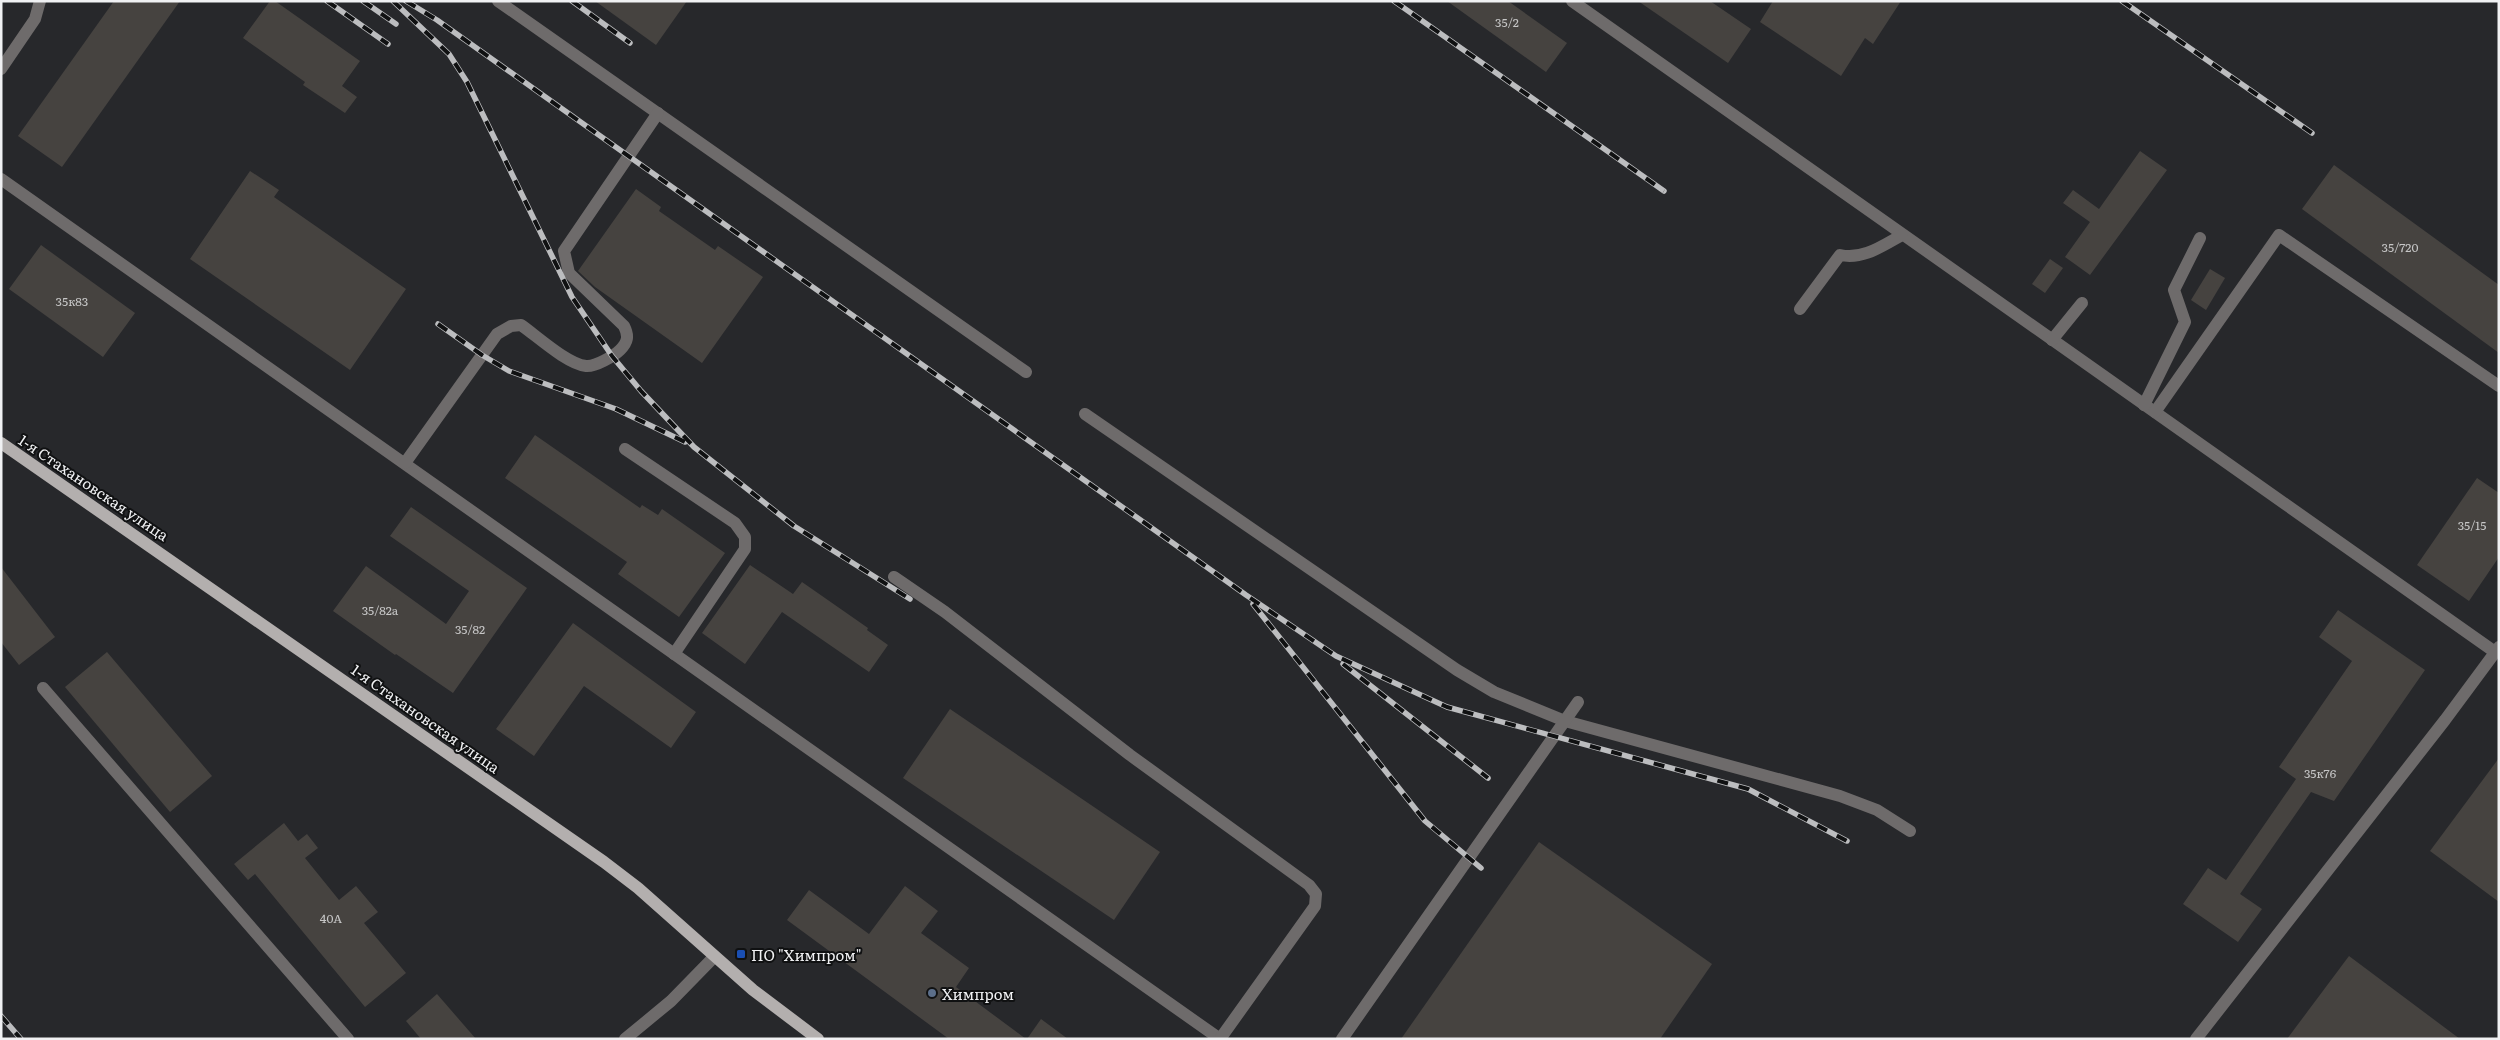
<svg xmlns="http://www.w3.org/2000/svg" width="2500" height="1040" viewBox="0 0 2500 1040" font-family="Literata,serif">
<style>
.building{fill:#464340}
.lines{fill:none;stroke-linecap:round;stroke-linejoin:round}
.minor{stroke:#6e6b6b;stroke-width:12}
.major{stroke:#b3afae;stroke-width:12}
.rail-casing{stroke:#bcbdbf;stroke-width:5.5}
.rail{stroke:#101112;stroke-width:4;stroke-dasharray:11;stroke-linecap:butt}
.transit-dot{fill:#1a4fb4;stroke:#101112;stroke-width:2}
.service-dot{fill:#5c6f8a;stroke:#101112;stroke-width:2}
.labels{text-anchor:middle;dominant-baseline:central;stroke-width:4;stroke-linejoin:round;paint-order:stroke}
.number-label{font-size:12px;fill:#c6c6c6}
.street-label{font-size:15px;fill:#f0f1f3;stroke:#101112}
.poi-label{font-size:15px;fill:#f0f1f3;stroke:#101112;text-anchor:start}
</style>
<rect width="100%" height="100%" fill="#27282b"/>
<g class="building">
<polygon points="114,1 180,1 62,167 18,136"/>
<polygon points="270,1 275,1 360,61 342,86 357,97 345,113 303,85 305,82 243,38"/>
<polygon points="595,1 687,1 656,45"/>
<polygon points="1447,1 1508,1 1567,43 1546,72"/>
<polygon points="1638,1 1710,1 1751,29 1728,63"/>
<polygon points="1773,1 1901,1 1873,44 1865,38 1841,76 1760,22"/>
<polygon points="2140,151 2167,170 2090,275 2065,257 2090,222 2063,203 2073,190 2099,209"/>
<polygon points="2334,165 2499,285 2499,353 2302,209"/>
<polygon points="250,171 279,190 274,197 406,289 350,370 190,259"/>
<polygon points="636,189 661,207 659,211 715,250 718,246 763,277 702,363 595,287 578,271"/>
<polygon points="41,245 135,313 103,357 9,289"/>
<polygon points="2050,259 2063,268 2045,293 2032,284"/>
<polygon points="2210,269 2225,278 2206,310 2191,300"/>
<polygon points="535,435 640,508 642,505 658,515 662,509 725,553 679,617 618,574 627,562 505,478"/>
<polygon points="2477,478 2499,493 2499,557 2469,601 2417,565"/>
<polygon points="411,507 527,588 453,693 396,654 395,655 333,611 366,566 446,624 469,591 390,536"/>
<polygon points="750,565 793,594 802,582 868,628 867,630 888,645 869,672 782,612 745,664 702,633"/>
<polygon points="1,567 55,637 19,665 1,642"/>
<polygon points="2338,610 2425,670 2334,801 2311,792 2240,894 2262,909 2238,942 2183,904 2208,868 2226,880 2296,779 2279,767 2352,661 2319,637"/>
<polygon points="573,623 696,712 671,748 584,686 534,756 496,729"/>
<polygon points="107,652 212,776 170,812 65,687"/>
<polygon points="950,709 1160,852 1114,920 903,778"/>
<polygon points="2499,758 2499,902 2430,851"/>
<polygon points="284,823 298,841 307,834 318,848 305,858 339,900 356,886 378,912 364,923 406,973 365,1007 255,874 248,880 234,864"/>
<polygon points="1539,842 1712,964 1660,1039 1401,1039"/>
<polygon points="905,886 938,911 921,933 969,968 956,987 1026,1039 949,1039 787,920 809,890 869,934"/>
<polygon points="2349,956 2460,1039 2287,1039"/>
<polygon points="437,994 476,1039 421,1039 406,1021"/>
<polygon points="1041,1019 1068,1039 1027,1039"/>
</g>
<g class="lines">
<g class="minor">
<polyline points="498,1 1026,372"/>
<polyline points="1572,1 2495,652"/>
<polyline points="1,69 35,19 40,1"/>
<polyline points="1,179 1220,1039"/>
<path d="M1800,309L1840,255C1863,260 1882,246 1902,235"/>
<polyline points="2052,340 2082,303"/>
<polyline points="2144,405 2185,322 2174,290 2200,238"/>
<polyline points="2155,412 2279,235 2499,386"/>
<polyline points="1085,414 1457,670 1494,692 1565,721 1840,796 1877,810 1910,831"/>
<polyline points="625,449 735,523 745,537 745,549 674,654"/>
<path d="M405,463L497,334L511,326L521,325C537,336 567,364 586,366C595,367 614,356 620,350C628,342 629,336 624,326L569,273L564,251L658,113"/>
<polyline points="894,577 945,612 1130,755 1309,885 1316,894 1315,906 1220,1039"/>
<polyline points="43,688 348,1039"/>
<polyline points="625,1039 671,1001 714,957"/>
<polyline points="1342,1039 1578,702"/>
<polyline points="2196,1039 2445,720 2499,647"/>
</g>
<polyline class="major" points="1,443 604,862 638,888 753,990 818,1039"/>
<defs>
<g id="rail">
<polyline points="327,1 388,44"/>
<polyline points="363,1 396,24"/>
<polyline points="393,1 449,54 467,82 572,297 612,356 641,391 694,447 794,526 910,599"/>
<polyline points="406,1 437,20 1246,595 1336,656 1447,707 1748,789 1847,841"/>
<polyline points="572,1 630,43"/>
<polyline points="1394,1 1664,191"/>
<polyline points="2122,1 2312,133"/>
<polyline points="438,324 482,355 509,371 616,409 685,442"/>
<polyline points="1253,604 1425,821 1481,868"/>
<polyline points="1343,664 1488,778"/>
<polyline points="1,1016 21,1039"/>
</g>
</defs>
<use href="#rail" class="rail-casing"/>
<use href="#rail" class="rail"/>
</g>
<rect class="transit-dot" x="736" y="949" width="10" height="10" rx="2.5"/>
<circle class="service-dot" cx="932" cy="993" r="5"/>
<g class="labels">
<g class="number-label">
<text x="1507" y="22">35/2</text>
<text x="2400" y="247">35/720</text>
<text x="72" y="301">35к83</text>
<text x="2472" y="525">35/15</text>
<text x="380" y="610">35/82а</text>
<text x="470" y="629">35/82</text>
<text x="2320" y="773">35к76</text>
<text x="331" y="918">40А</text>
</g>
<g class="street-label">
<text transform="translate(94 487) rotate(34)">1-я Стахановская улица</text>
<text transform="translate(426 718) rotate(35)">1-я Стахановская улица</text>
</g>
<g class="poi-label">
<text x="751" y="954">ПО "Химпром"</text>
<text x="942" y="993">Химпром</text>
</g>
</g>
<rect width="2500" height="1040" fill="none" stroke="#f0f1f3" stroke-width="5"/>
</svg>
